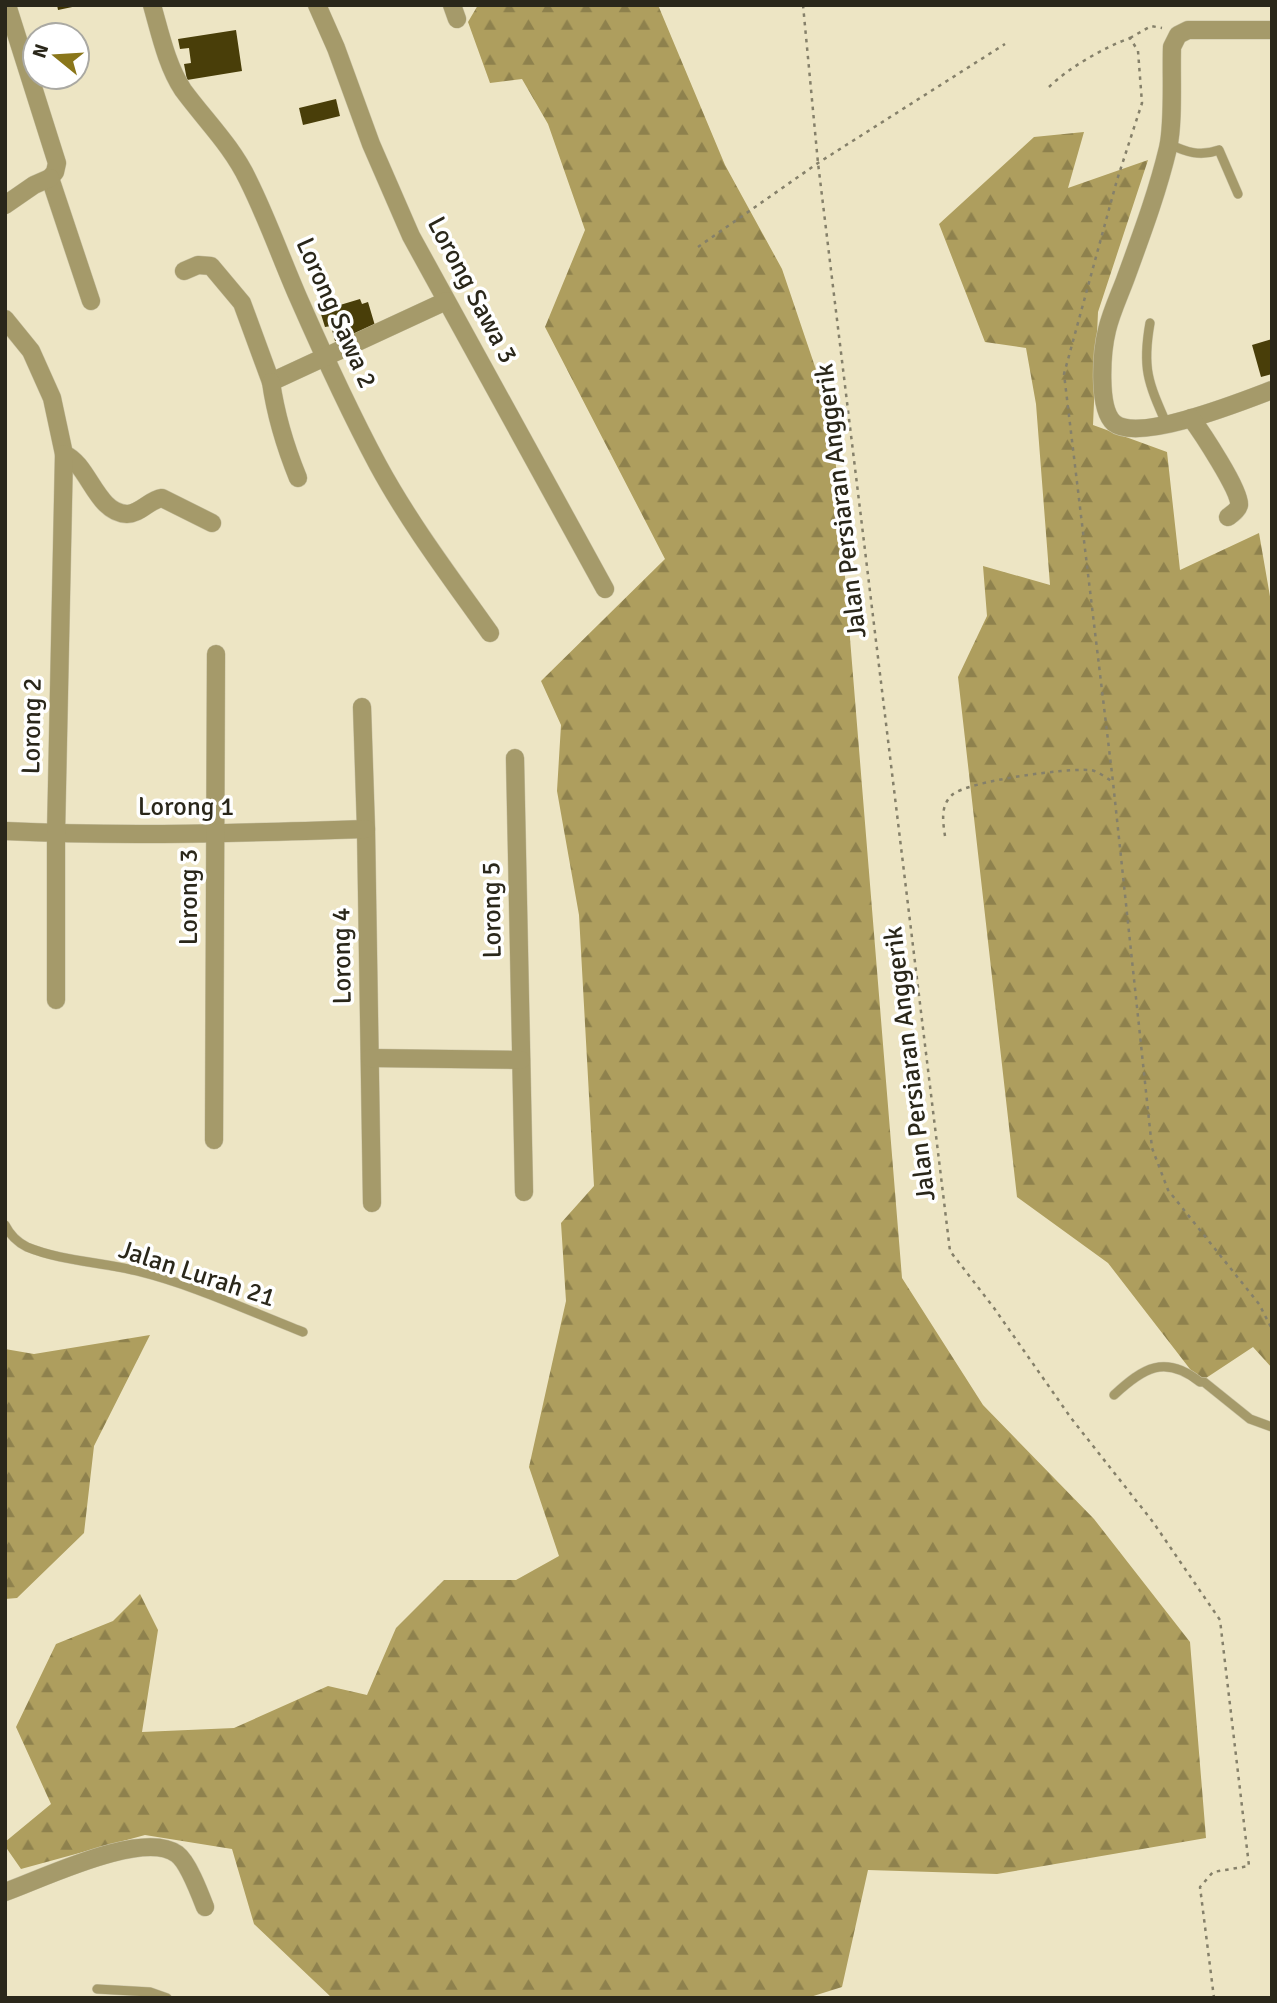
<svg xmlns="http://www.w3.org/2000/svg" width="1277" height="2003" viewBox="0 0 1277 2003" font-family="Signika,sans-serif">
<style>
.forest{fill:url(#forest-firs)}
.building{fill:#493e09}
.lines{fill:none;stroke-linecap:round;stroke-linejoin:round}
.service-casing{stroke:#cac3a5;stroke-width:10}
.minor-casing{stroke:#cac3a5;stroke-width:19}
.path{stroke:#85806a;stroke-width:2.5;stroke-dasharray:3.5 5;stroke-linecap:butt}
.service{stroke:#a59a6a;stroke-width:9}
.minor{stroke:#a59a6a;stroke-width:18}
.labels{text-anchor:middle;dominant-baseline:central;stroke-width:7;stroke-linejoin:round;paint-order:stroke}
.street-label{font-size:26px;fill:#2a271a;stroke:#fff}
</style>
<defs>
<pattern id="forest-firs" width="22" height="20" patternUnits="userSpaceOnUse" patternTransform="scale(1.75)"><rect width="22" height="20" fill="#ae9e5e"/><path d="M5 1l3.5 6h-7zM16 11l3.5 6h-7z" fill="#8e814d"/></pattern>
</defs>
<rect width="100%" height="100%" fill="#ede5c4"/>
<g class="forest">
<polygon points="478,5 658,5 725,165 782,269 832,417 902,1278 983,1405 1094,1519 1190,1642 1206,1838 997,1874 868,1870 842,1987 807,1998 332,1998 254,1924 232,1849 145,1835 21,1869 5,1846 5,1842 51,1804 16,1727 56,1644 113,1621 140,1594 158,1630 142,1732 234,1728 328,1686 367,1695 396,1628 444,1580 516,1580 559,1556 529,1467 566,1301 561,1223 594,1186 579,915 557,791 561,725 541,681 665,559 545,327 585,230 548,124 522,79 490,83 468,22"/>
<polygon points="1084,132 1068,188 1148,160 1098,312 1093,425 1167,452 1180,570 1259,533 1272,608 1272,1368 1253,1347 1200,1382 1108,1263 1017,1197 958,677 987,616 983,566 1050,585 1036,404 1026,348 985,342 939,224 1034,137"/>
<polygon points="150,1335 94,1446 84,1533 17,1598 5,1599 5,1349 34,1354"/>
</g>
<g class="building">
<polygon points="57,5 77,5 77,6 58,10"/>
<polygon points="236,30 242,71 187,80 184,64 191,63 189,48 180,49 178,39"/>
<polygon points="336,99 340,116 303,125 299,108"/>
<polygon points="360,299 362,304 368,302 376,329 335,341 331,326 325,327 320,311"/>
<polygon points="1272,339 1272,374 1261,377 1252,345"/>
</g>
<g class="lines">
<defs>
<g id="service">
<path d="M1169,144C1186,152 1200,157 1219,150L1238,194"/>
<path d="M1150,323C1142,368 1148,382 1166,423"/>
<path d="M5,1225C10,1235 17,1242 27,1247C61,1261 101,1262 137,1271C194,1285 249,1311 303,1332"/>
<path d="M1114,1395C1143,1368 1165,1354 1200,1382H1204L1250,1419L1272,1427"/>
<polyline points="97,1989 150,1992 167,1998"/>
</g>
<g id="minor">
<polyline points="7,5 57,163 55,172 50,178"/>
<path d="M152,5C160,33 167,66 183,90C205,120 232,146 248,180C267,218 281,258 298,297C323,354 349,411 378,465C410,524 451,578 490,633"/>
<polyline points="317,5 336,48 371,144 411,236 605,589"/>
<polyline points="452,5 457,19"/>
<path d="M1272,30H1188L1178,35L1172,47C1171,76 1174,122 1168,148C1157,194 1141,236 1125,280C1119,296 1111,313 1107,330C1102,350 1097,408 1114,423C1139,443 1243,401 1272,390"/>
<polyline points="50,178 91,301"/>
<polyline points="5,205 34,185 50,178"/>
<polyline points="184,271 198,265 211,266 242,303 271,382 446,301"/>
<path d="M5,319L31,351L52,398L64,454C89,464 96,513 127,514C140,514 149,500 162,498L212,523"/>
<path d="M271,382C276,417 285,446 298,478"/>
<path d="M1191,418C1200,430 1242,493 1239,505C1238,510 1232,514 1228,517"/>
<polyline points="362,707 366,829 372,1203"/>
<polyline points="515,758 524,1192"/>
<path d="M5,831C126,837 246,833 366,829"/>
<polyline points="56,1000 56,834 64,454"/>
<polyline points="370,1058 521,1060"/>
<polyline points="214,1140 216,654"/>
<path d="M5,1892C42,1879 143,1829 177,1854C188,1862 200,1894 205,1907"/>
</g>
</defs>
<use href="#service" class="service-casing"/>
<use href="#minor" class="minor-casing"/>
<g class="path">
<polyline points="803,5 818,163 950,1251 994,1308 1071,1418 1153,1522 1220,1620 1249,1866 1213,1872 1200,1887 1214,1998"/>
<polyline points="1130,38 1151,26 1162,28"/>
<path d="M1049,87C1068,68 1105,47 1130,38L1138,51L1142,103L1117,180L1064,374L1113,782L1152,1148L1168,1190L1259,1304L1272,1329"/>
<polyline points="698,247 818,163 1005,44"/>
<path d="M945,836C943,822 940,806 952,795C967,781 1067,768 1089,770C1097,770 1106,778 1113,782"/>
</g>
<use href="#service" class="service"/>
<use href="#minor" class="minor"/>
</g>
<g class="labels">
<g class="street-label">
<text transform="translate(472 290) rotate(62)">Lorong Sawa 3</text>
<text transform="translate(336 313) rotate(66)">Lorong Sawa 2</text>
<text transform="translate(841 501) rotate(-97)">Jalan Persiaran Anggerik</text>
<text transform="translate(32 726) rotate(-89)">Lorong 2</text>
<text x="186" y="807">Lorong 1</text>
<text transform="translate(189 897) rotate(-90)">Lorong 3</text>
<text transform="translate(492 910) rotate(-91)">Lorong 5</text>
<text transform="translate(342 956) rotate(-91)">Lorong 4</text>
<text transform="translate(910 1064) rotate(-97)">Jalan Persiaran Anggerik</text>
<text transform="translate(197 1274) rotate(18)">Jalan Lurah 21</text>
</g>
</g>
<rect width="1277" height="2003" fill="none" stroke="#2a271a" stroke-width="14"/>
<g transform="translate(56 56) rotate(288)"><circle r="33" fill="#ffffff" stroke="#aaa9a3" stroke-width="2"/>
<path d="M0-5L12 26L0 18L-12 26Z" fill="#8a761a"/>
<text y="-10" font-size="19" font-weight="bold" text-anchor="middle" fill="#2a271a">N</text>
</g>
</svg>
